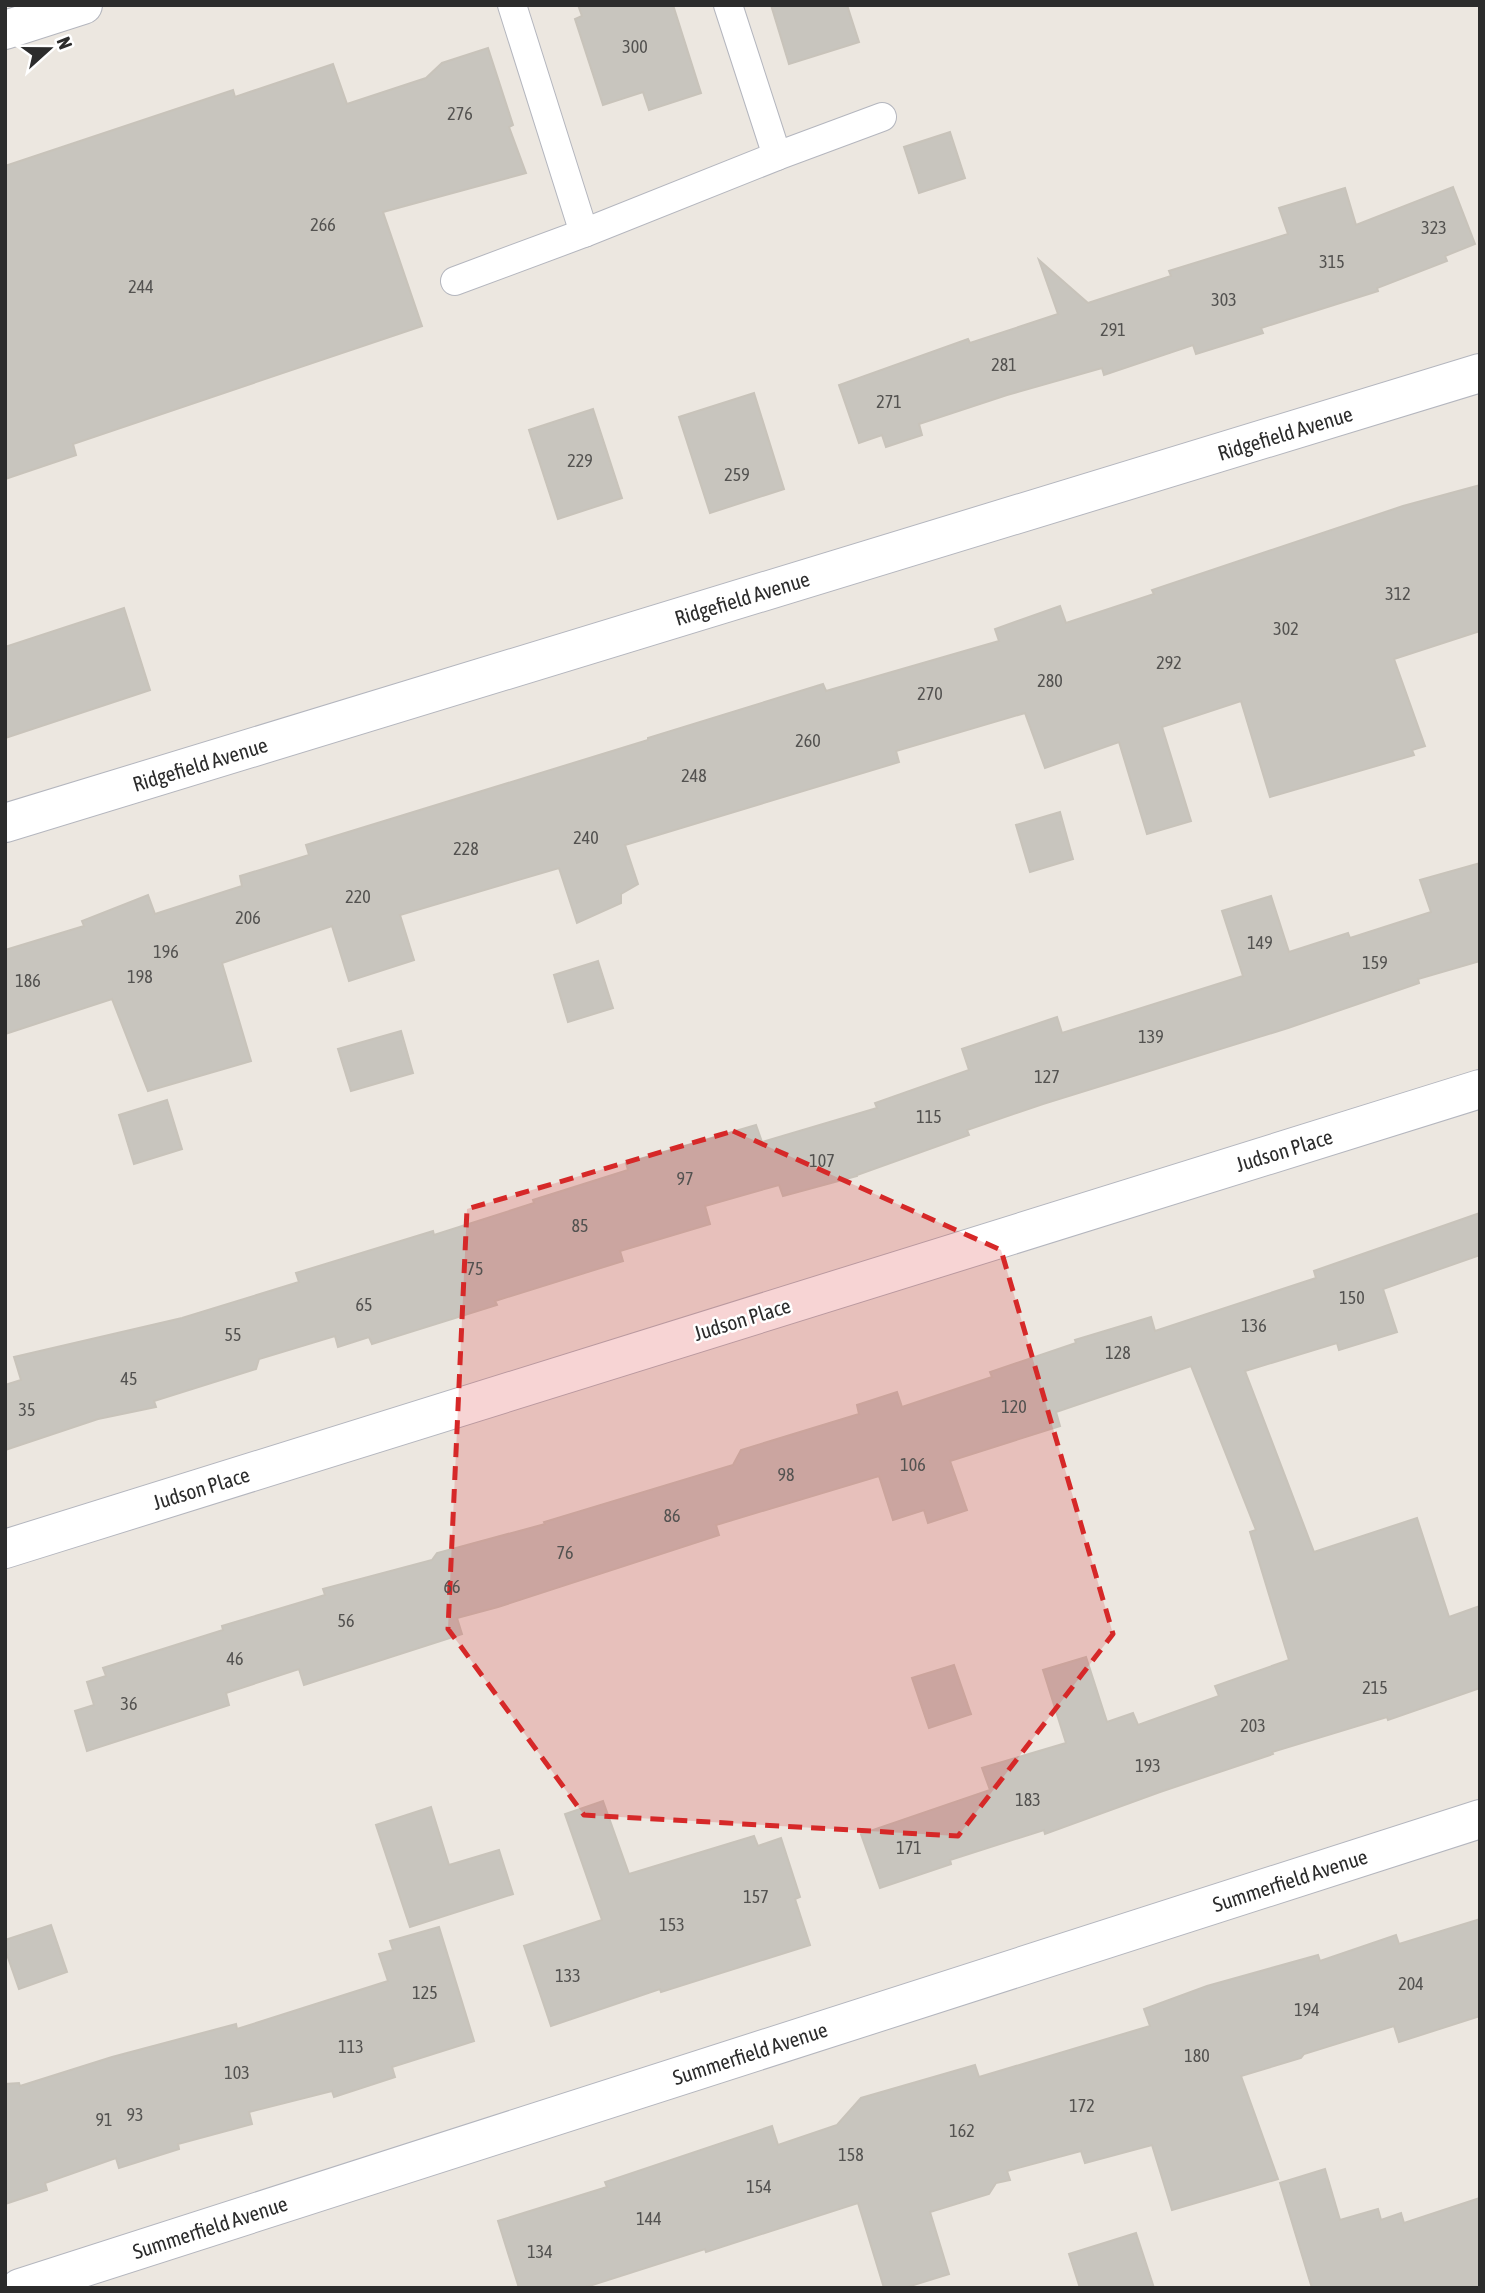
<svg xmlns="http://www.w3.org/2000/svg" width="1485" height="2293" viewBox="0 0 1485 2293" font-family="'Asap Condensed',sans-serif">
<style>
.building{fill:#c8c5be;stroke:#c8c3ba;stroke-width:2}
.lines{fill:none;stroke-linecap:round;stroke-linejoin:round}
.lane-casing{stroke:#b4b6be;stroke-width:30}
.street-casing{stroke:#b4b6be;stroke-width:40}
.lane{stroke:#fff;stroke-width:28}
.street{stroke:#fff;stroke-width:38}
.marked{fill:#d62828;fill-opacity:0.2;stroke:#d62828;stroke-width:5;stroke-dasharray:14 9;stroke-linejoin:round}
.labels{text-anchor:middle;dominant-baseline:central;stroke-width:5;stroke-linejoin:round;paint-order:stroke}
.number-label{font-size:18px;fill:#535250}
.street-label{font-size:21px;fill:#2c2c2c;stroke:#fff}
</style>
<rect width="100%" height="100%" fill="#ece7e0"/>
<g class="building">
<polygon points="578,5 673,5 701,93 649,110 643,92 603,105 575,19 582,16"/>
<polygon points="771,5 847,5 859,42 789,64"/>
<polygon points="488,48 513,125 509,127 526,173 383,212 422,326 73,444 76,455 5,479 5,166 233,90 235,97 333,64 347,104 426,78 442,63"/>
<polygon points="950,132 965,178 919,193 904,147"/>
<polygon points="1453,187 1475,244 1445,256 1447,261 1377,288 1378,291 1261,328 1263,333 1196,354 1193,345 1104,375 1102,368 1007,395 919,424 922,435 886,447 882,435 859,443 839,385 968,339 970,343 1058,314 1039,260 1088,303 1171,276 1169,271 1288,234 1279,208 1345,188 1356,225"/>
<polygon points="754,393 784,489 710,513 679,417"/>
<polygon points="593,409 622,498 558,519 529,430"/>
<polygon points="1480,485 1480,631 1394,659 1425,746 1412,750 1414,755 1270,797 1241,701 1162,727 1191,821 1147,834 1119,742 1045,768 1025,713 896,751 899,762 625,845 638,884 621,894 621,903 577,923 559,868 400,915 414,960 349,981 332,926 222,963 251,1061 148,1091 112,999 5,1034 5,950 84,926 82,921 148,895 155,914 242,886 240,876 309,855 306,845 648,740 648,738 823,684 826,691 999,641 995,629 1060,606 1066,623 1154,594 1152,590 1403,506"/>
<polygon points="124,608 150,690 5,738 5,647"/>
<polygon points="1060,812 1073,859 1030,872 1016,825"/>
<polygon points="1480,863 1480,961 1418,979 1419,983 1288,1028 1043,1104 967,1130 969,1135 857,1175 857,1176 783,1196 779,1185 705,1206 710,1224 620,1251 623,1261 495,1301 497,1305 372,1344 369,1337 338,1347 335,1336 259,1359 256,1369 154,1401 156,1407 98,1419 5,1450 5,1385 21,1380 14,1357 182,1318 299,1282 296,1273 433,1231 434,1235 534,1203 533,1200 628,1170 626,1163 756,1125 762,1142 877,1108 875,1103 969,1070 962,1049 1057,1017 1062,1033 1243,976 1222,911 1271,896 1289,952 1348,933 1350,938 1431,912 1420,880"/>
<polygon points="598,961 613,1008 568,1022 554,975"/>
<polygon points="401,1031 413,1073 351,1091 338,1049"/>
<polygon points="167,1100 182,1149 134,1164 119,1115"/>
<polygon points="1480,1213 1480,1255 1383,1289 1397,1332 1339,1350 1337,1343 1245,1371 1314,1552 1417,1518 1449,1617 1480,1606 1480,1688 1388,1720 1387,1717 1272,1752 1273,1754 1160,1792 1045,1834 1044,1830 950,1860 951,1864 880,1888 861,1834 990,1790 982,1768 1066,1743 1043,1670 1086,1657 1107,1722 1133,1713 1138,1725 1219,1696 1215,1686 1289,1660 1250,1532 1256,1530 1191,1366 1056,1412 1060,1426 950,1461 967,1510 928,1523 924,1510 893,1520 879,1476 716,1525 719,1535 498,1607 457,1618 462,1634 304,1685 299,1669 226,1693 229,1705 87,1751 75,1711 94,1705 87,1682 106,1676 103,1668 223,1630 222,1626 325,1595 323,1589 432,1560 437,1553 545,1524 544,1522 733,1465 741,1450 859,1414 857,1405 897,1392 902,1407 992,1377 990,1372 1076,1343 1075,1340 1151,1317 1155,1331 1316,1278 1314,1271"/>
<polygon points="954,1665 971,1714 929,1728 912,1678"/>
<polygon points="603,1801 629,1874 754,1836 758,1846 781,1838 800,1897 795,1899 810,1945 661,1992 660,1989 551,2026 524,1946 602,1920 565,1814"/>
<polygon points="431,1807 449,1865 499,1850 513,1894 410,1927 376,1825"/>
<polygon points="1480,1919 1480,2016 1399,2042 1394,2026 1304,2054 1301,2058 1241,2076 1278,2179 1172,2210 1152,2145 1085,2163 1081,2151 1007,2171 1010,2180 996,2183 989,2194 930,2212 949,2274 904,2288 884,2288 858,2203 706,2252 705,2249 583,2288 519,2288 498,2221 607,2187 605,2182 772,2126 778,2145 837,2125 861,2098 975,2065 979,2077 1150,2026 1144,2009 1207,1986 1318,1955 1320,1961 1396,1935 1399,1944"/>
<polygon points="51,1925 67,1972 19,1989 5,1949 5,1940"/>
<polygon points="439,1927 474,2041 392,2067 395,2077 334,2097 332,2091 249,2112 252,2124 178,2144 179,2149 119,2168 116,2158 45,2183 47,2190 5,2204 5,2084 19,2083 20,2086 112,2057 236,2024 237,2029 388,1981 379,1954 393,1950 390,1941"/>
<polygon points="1325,2169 1340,2220 1378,2209 1381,2220 1401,2213 1404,2223 1480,2198 1480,2288 1312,2288 1280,2183"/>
<polygon points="1136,2233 1154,2288 1080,2288 1069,2254"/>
</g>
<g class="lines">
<defs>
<g id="lane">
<polyline points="512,5 584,233"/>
<polyline points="777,156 882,117"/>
<polyline points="455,281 584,233 777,156 728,5"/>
</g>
<g id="street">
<polyline points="5,30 83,5"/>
<polyline points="5,823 1480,373"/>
<polyline points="5,1549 1480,1089"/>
<polyline points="20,2288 1480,1819"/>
</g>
</defs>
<use href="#lane" class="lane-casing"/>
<use href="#street" class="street-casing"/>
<use href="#lane" class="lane"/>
<use href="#street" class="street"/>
</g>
<path class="marked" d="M733,1131L1001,1250L1113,1634L958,1836L584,1815L448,1629L467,1209Z"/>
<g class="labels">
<g class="number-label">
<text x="635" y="46">300</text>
<text x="460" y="113">276</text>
<text x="323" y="224">266</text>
<text x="1434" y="227">323</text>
<text x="1332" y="261">315</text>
<text x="141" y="286">244</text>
<text x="1224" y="299">303</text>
<text x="1113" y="329">291</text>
<text x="1004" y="364">281</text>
<text x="889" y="401">271</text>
<text x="580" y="460">229</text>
<text x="737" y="474">259</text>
<text x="1398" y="593">312</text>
<text x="1286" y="628">302</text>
<text x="1169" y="662">292</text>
<text x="1050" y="680">280</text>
<text x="930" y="693">270</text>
<text x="808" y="740">260</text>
<text x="694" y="775">248</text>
<text x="586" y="837">240</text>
<text x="466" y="848">228</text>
<text x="358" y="896">220</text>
<text x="248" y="917">206</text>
<text x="1260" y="942">149</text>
<text x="166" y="951">196</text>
<text x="1375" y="962">159</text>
<text x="140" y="976">198</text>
<text x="28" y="980">186</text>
<text x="1151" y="1036">139</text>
<text x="1047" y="1076">127</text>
<text x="929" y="1116">115</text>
<text x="822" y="1160">107</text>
<text x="685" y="1178">97</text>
<text x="580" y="1225">85</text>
<text x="475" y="1268">75</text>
<text x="1352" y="1297">150</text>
<text x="364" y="1304">65</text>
<text x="1254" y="1325">136</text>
<text x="233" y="1334">55</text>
<text x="1118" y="1352">128</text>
<text x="129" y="1378">45</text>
<text x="1014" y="1406">120</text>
<text x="27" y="1409">35</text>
<text x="913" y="1464">106</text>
<text x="786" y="1474">98</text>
<text x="672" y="1515">86</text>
<text x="565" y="1552">76</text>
<text x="452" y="1586">66</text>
<text x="346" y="1620">56</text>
<text x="235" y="1658">46</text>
<text x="1375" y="1687">215</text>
<text x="129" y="1703">36</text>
<text x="1253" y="1725">203</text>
<text x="1148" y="1765">193</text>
<text x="1028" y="1799">183</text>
<text x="909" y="1847">171</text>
<text x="756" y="1896">157</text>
<text x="672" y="1924">153</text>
<text x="568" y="1975">133</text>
<text x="1411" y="1983">204</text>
<text x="425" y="1992">125</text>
<text x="1307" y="2009">194</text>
<text x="351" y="2046">113</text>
<text x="1197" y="2055">180</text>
<text x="237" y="2072">103</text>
<text x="1082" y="2105">172</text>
<text x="135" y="2114">93</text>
<text x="104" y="2119">91</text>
<text x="962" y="2130">162</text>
<text x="851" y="2154">158</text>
<text x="759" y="2186">154</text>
<text x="649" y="2218">144</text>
<text x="540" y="2251">134</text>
</g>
<g class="street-label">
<text transform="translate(1285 433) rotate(-17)">Ridgefield Avenue</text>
<text transform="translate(742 598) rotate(-17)">Ridgefield Avenue</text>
<text transform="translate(200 764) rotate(-17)">Ridgefield Avenue</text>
<text transform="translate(1284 1150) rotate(-17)">Judson Place</text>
<text transform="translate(742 1319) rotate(-17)">Judson Place</text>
<text transform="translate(201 1488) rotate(-17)">Judson Place</text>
<text transform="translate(1290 1880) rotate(-18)">Summerfield Avenue</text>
<text transform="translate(750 2053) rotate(-18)">Summerfield Avenue</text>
<text transform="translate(210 2227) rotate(-18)">Summerfield Avenue</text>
</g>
</g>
<rect width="1485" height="2293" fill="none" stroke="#2c2c2c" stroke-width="14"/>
<g transform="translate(49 49) rotate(69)" stroke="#ffffff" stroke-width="5" paint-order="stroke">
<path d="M0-5L12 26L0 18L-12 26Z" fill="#2c2c2c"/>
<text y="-10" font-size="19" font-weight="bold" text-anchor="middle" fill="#2c2c2c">N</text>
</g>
</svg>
